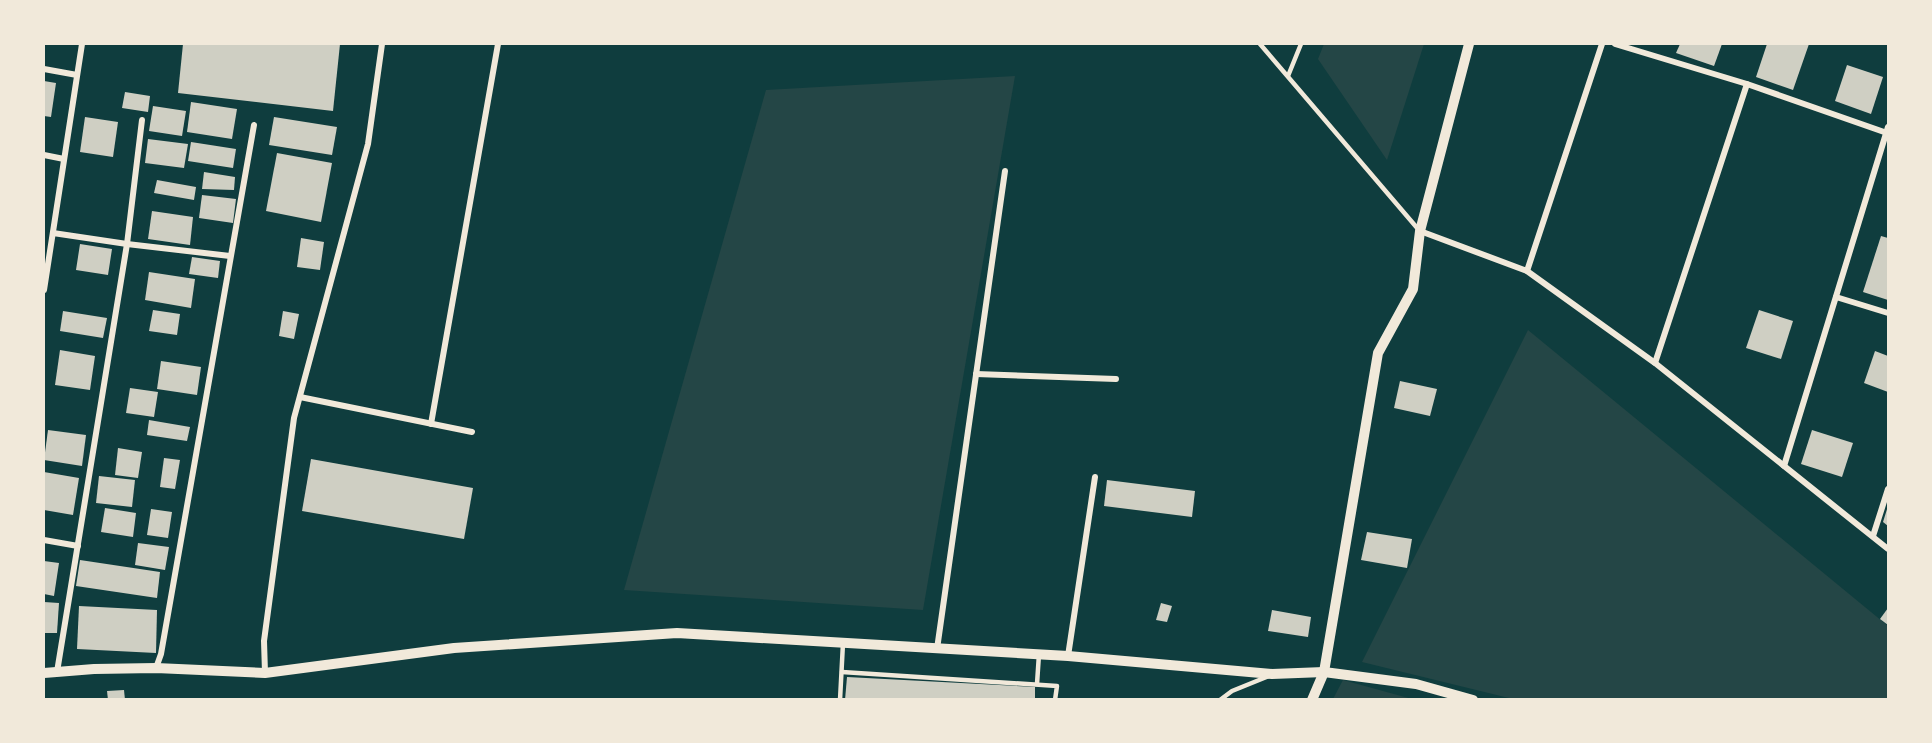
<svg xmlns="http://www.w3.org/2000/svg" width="1932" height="743" viewBox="0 0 1932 743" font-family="'DejaVu Sans',sans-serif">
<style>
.green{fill:#244646}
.building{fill:#cfcfc3}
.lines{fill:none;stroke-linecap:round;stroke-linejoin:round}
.service{stroke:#f1e9da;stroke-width:4.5}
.minor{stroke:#f1e9da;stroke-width:6}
.tertiary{stroke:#f1e9da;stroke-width:10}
</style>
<rect width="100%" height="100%" fill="#0f3d3e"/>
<g class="green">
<polygon points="1324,44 1424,44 1387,160 1318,59"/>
<polygon points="1015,76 923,610 624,590 766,90"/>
<polygon points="1528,330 1888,626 1888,699 1513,699 1362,662"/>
<polygon points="1343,680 1412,699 1333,699"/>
</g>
<g class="building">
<polygon points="183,44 340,44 333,111 178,93"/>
<polygon points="1680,44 1722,44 1714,66 1676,53"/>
<polygon points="1767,44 1809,44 1793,90 1756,77"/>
<polygon points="1847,65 1883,77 1871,114 1835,101"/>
<polygon points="44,81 56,83 51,117 44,116"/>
<polygon points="125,92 150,96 148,112 122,108"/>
<polygon points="191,102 237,109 232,139 187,132"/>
<polygon points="153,106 186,111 182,136 149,131"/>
<polygon points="85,117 118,122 113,157 80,152"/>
<polygon points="274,117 337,127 332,155 269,145"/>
<polygon points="148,139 188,144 184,168 145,163"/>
<polygon points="191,142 236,149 233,168 188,161"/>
<polygon points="277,153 332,163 321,222 266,211"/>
<polygon points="204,172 235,177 234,190 202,189"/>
<polygon points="157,180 196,187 194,200 154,193"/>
<polygon points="202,195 236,199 233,223 199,218"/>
<polygon points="152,211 193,217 190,245 148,239"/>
<polygon points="1881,236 1888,238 1888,300 1863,292"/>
<polygon points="301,238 324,242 320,270 297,267"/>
<polygon points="80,244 112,249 108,275 76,270"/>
<polygon points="192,257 220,261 218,278 189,274"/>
<polygon points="149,272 195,279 191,308 145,300"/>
<polygon points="153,310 180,314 177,335 149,331"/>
<polygon points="1759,310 1793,321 1781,359 1746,348"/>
<polygon points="63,311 107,318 103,338 60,331"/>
<polygon points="283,311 299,314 294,339 279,336"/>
<polygon points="60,350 95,356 90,390 55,385"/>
<polygon points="1875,351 1888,356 1888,392 1864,383"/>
<polygon points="161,361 201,367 197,395 157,389"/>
<polygon points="1400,381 1437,389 1430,416 1394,408"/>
<polygon points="130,388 158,392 154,417 126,413"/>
<polygon points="149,420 190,427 187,441 147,435"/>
<polygon points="48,430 86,435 82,466 44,460"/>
<polygon points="1812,430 1853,443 1842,477 1801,464"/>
<polygon points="118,448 142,452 138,478 115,475"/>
<polygon points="164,458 180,460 175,489 160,487"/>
<polygon points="311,459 473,488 464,539 302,511"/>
<polygon points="44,472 79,478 73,515 44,510"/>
<polygon points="99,476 135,480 132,507 96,503"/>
<polygon points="1107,480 1195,491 1192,517 1104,506"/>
<polygon points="1888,506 1888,526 1883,522"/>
<polygon points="105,508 136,513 133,537 101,532"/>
<polygon points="151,509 172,512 168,538 147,535"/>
<polygon points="1367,532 1412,539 1407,568 1361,560"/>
<polygon points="138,543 169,547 165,570 135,565"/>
<polygon points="80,560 160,572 157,598 76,586"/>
<polygon points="44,561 59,563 54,596 44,594"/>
<polygon points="44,602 59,603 57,633 44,633"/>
<polygon points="1161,603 1172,606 1167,622 1156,620"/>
<polygon points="79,606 157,610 156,653 77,649"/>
<polygon points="1888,608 1888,625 1880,619"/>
<polygon points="1272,610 1311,617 1308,637 1268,631"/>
<polygon points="847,677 1035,687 1035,700 845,700"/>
<polygon points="124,690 125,700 108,700 107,691"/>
</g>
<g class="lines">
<g class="service">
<polyline points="1260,44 1418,229"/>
<polyline points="1288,76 1301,44"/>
<polyline points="842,672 1057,686 1055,700"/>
<polyline points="1037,684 1039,654"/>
<polyline points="840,700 843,643"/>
<polyline points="1220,700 1232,691 1269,676"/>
</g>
<g class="minor">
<polyline points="1615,44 1747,84 1887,133"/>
<polyline points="44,69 77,75"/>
<polyline points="44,155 64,159"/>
<polyline points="1420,231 1527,271 1655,363 1888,549"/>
<polyline points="53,233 127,244 230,256"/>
<polyline points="1527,271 1602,44"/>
<polyline points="44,290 82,44"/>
<polyline points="1836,297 1888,313"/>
<polyline points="1655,363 1747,84"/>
<polyline points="976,374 1116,379"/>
<polyline points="300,397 472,432"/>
<polyline points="431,424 498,44"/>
<polyline points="1784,466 1888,127"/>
<polyline points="1873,536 1888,489"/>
<polyline points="44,540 78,546"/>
<polyline points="937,649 1005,171"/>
<polyline points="1068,656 1095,477"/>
<polyline points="156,668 161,654 254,125"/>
<polyline points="57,672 127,244 142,120"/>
<polyline points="265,673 264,641 294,418 368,144 382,44"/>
</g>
<g class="tertiary">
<polyline points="44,673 94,669 156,668 265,673 454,648 677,633 1068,656 1272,674 1324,672 1416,684 1473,700"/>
<polyline points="1312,700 1324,672 1378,353 1413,289 1420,231 1469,44"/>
</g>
</g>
<rect width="1932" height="743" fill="none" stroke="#f1e9da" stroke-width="90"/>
</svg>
